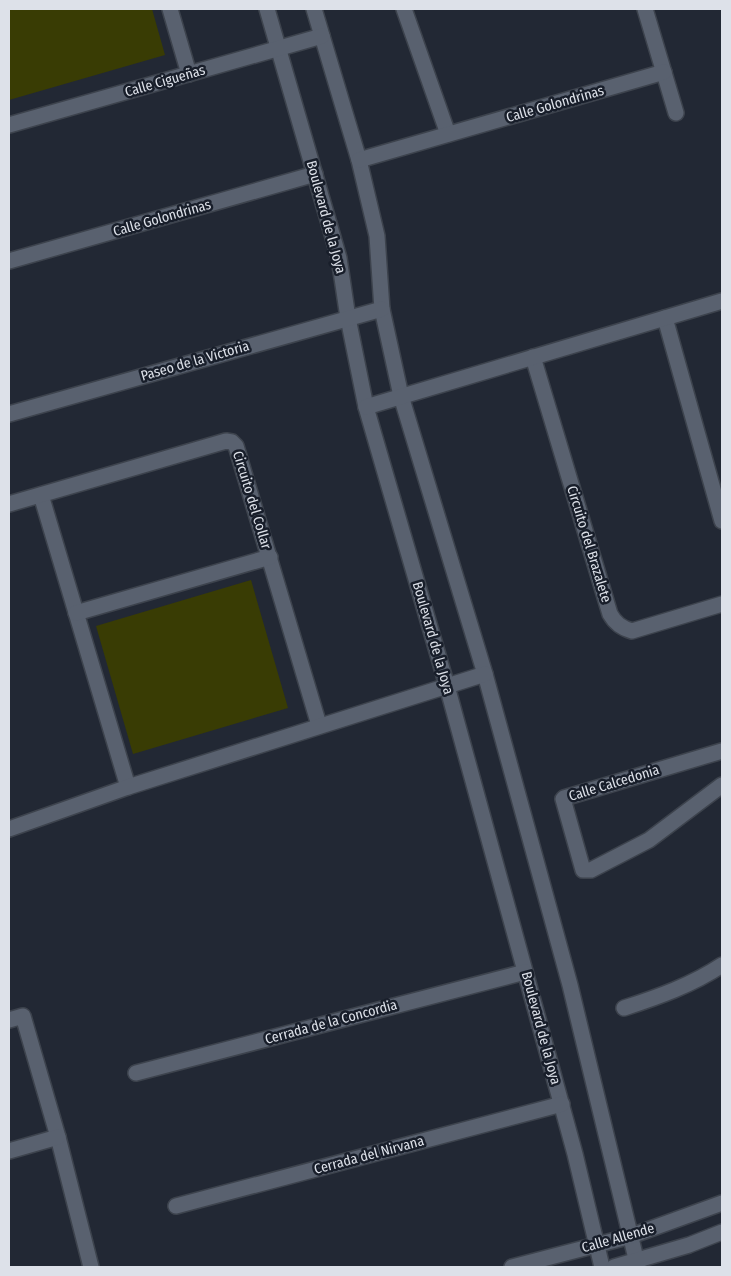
<svg xmlns="http://www.w3.org/2000/svg" width="731" height="1276" viewBox="0 0 731 1276" font-family="'Fira Sans Condensed',sans-serif">
<style>
.green{fill:#393c04}
.lines{fill:none;stroke-linecap:round;stroke-linejoin:round}
.minor-casing{stroke:#3d434d;stroke-width:18}
.minor{stroke:#59616f;stroke-width:15}
.labels{text-anchor:middle;dominant-baseline:central;stroke-width:5;stroke-linejoin:round;paint-order:stroke}
.street-label{font-size:14px;fill:#dde1e9;stroke:#181e2a}
</style>
<rect width="100%" height="100%" fill="#222834"/>
<g class="green">
<polygon points="9,9 152,9 165,55 9,100"/>
<polygon points="251,580 288,708 133,754 96,626"/>
</g>
<g class="lines">
<defs>
<g id="minor">
<polyline points="170,9 189,74"/>
<polyline points="267,9 339,258 348,318 366,407 447,686 575,1154 602,1267"/>
<polyline points="314,9 359,160 377,236 382,309 401,396 485,674 570,985 638,1267"/>
<polyline points="404,9 448,134"/>
<polyline points="645,9 676,113"/>
<polyline points="9,125 322,36"/>
<polyline points="359,160 664,72"/>
<polyline points="9,261 315,174"/>
<polyline points="665,318 722,521"/>
<path d="M533,357L610,614C615,623 621,628 632,631L722,604"/>
<polyline points="366,407 722,301"/>
<polyline points="9,414 382,309"/>
<polyline points="41,495 128,787"/>
<polyline points="9,504 226,441 232,442 236,446 319,725"/>
<polyline points="76,613 270,557"/>
<polyline points="722,751 564,798 563,799 583,870 591,870 649,840 722,785"/>
<polyline points="9,829 128,787 485,674"/>
<path d="M624,1008C658,997 692,985 722,965"/>
<polyline points="9,1020 23,1016 58,1137 91,1267"/>
<polyline points="136,1073 525,972"/>
<polyline points="9,1151 58,1137"/>
<polyline points="176,1206 562,1104"/>
<polyline points="512,1267 631,1236 722,1203"/>
<polyline points="614,1267 689,1245 722,1232"/>
</g>
</defs>
<use href="#minor" class="minor-casing"/>
<use href="#minor" class="minor"/>
</g>
<g class="labels">
<g class="street-label">
<text transform="translate(165 81) rotate(-16)">Calle Cigueñas</text>
<text transform="translate(555 104) rotate(-16)">Calle Golondrinas</text>
<text transform="translate(326 217) rotate(75)">Boulevard de la Joya</text>
<text transform="translate(162 218) rotate(-16)">Calle Golondrinas</text>
<text transform="translate(195 361) rotate(-16)">Paseo de la Victoria</text>
<text transform="translate(252 500) rotate(73)">Circuito del Collar</text>
<text transform="translate(589 544) rotate(73)">Circuito del Brazalete</text>
<text transform="translate(433 638) rotate(74)">Boulevard de la Joya</text>
<text transform="translate(614 783) rotate(-17)">Calle Calcedonia</text>
<text transform="translate(331 1022) rotate(-15)">Cerrada de la Concordia</text>
<text transform="translate(541 1028) rotate(75)">Boulevard de la Joya</text>
<text transform="translate(369 1155) rotate(-15)">Cerrada del Nirvana</text>
<text transform="translate(618 1238) rotate(-16)">Calle Allende</text>
</g>
</g>
<rect width="731" height="1276" fill="none" stroke="#dde1e9" stroke-width="20"/>
</svg>
